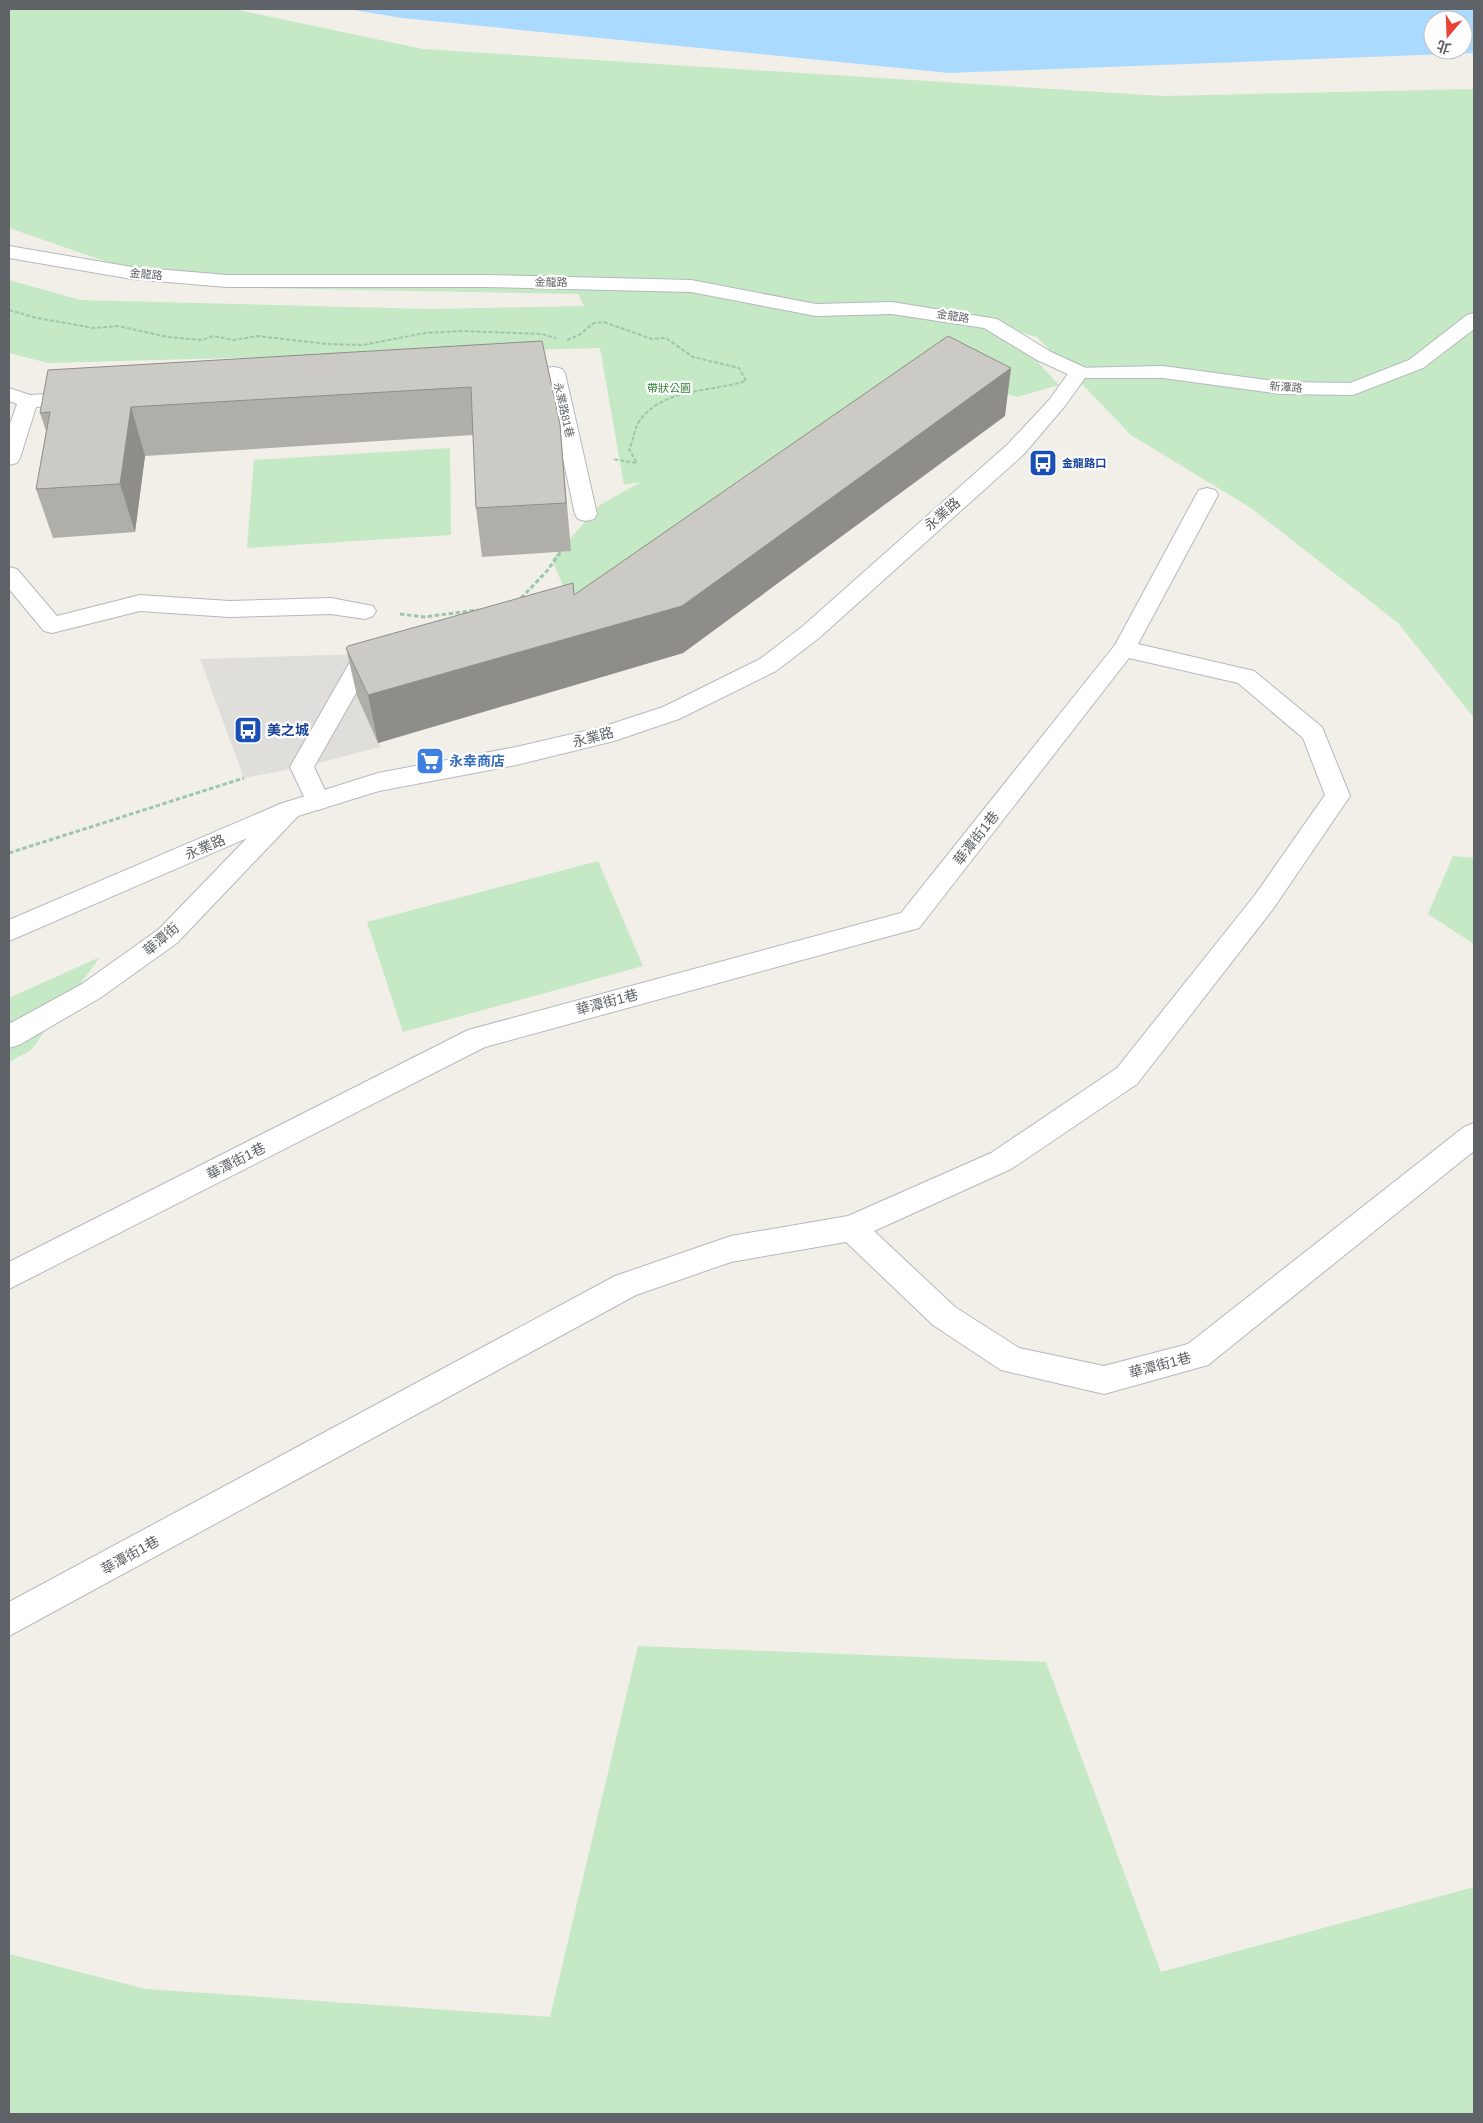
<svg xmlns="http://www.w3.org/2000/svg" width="1483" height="2123" viewBox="0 0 1483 2123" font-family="Arial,'Noto Sans TC',sans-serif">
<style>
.industrial{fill:#e0deda}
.green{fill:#c5e8c5}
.water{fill:#aadaff;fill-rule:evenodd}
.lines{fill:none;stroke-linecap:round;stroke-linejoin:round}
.lane-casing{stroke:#b5b8bc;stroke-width:2}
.street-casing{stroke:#b5b8bc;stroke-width:2}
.secondary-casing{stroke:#b6babf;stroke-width:2}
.path-far1{stroke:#9cc7a9;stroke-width:2;stroke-dasharray:4 2;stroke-linecap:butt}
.path{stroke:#9cc7a9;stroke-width:3;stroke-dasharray:4.5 2.5;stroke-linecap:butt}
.lane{fill:#fff;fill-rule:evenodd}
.street{fill:#fff;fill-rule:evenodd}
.secondary{fill:#fff;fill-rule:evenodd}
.wall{fill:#afaea9}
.shaded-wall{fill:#8f8d8a}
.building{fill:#cccac5;stroke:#8f8d8a}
.labels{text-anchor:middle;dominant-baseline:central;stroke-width:4.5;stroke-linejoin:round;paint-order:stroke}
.far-street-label{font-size:11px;fill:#5f6368;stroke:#fff}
.far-park-label{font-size:11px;fill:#348238;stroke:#fff}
.far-transit-label{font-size:11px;font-weight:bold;fill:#164399;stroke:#fff;text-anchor:start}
.street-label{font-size:14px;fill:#5f6368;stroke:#fff}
.transit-label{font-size:14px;font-weight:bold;fill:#164399;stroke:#fff;text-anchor:start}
.shop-label{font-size:14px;font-weight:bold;fill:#366cbe;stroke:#fff;text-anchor:start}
</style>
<rect width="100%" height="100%" fill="#f1efe8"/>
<polygon class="industrial" points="366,654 380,747 302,767 244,778 200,659"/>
<g class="green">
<polygon points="9,9 234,9 423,49 1163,96 1474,89 1474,718 1398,623 1251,508 1131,435 1037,337 1006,328 1059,385 1017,397 925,366 571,606 552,559 600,505 641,482 624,485 600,348 48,363 9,353 9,280 80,300 429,309 584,306 578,294 250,288 110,263 9,228"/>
<polygon points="450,448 451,535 247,548 254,460"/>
<polygon points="1453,856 1474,858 1474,944 1428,914"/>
<polygon points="598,861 643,966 403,1032 367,922"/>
<polygon points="100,957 31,1050 9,1062 9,998"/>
<polygon points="638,1646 1046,1662 1161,1972 1474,1887 1474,2114 9,2114 9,1954 146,1989 550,2017"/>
</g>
<path class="water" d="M348,9H1474V53L949,73L402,18ZM1433,20H1463V50H1433Z"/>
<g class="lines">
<defs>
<g id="lane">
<polygon points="555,367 562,369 565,373 597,514 594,519 586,521 578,519 575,514 546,380 511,381 504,379 501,375 504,371"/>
<polygon points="9,388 30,395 79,392 86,394 89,398 86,402 36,407 20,458 17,463 9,465 9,427 17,404 9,401"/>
<polygon points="1207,488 1215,490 1218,495 1138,644 1254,671 1322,727 1350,796 1273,909 1137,1084 1011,1169 874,1231 955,1307 1019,1348 1104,1366 1188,1344 1464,1127 1474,1123 1474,1151 1208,1365 1104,1394 1001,1370 933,1325 846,1242 731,1262 636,1295 9,1636 9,1602 615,1276 731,1236 848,1216 991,1153 1117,1068 1255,895 1325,795 1303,738 1238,683 1129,658 919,928 485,1047 9,1289 9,1262 468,1030 901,913 1115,645 1196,495 1199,490"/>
<polygon points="9,567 17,569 57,616 140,595 229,601 331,598 373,606 376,611 373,616 365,619 331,614 229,617 140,611 52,633 44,631 9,589"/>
<polygon points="366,646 374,648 378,654 314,767 330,801 327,807 318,810 309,807 290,767 358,648"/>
</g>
<g id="street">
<polygon points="9,246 132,267 227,275 486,275 691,280 816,304 892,302 997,319 1051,352 1086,368 1089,372 1086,376 1079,378 1072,376 1037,360 984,328 892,314 816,316 691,292 486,287 227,287 132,279 9,258"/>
<polygon points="289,801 298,804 301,810 298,816 177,943 100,998 19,1045 9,1048 9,1024 82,984 159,929 280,804"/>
</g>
<polygon id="secondary" points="1474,313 1474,329 1423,368 1353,395 1281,394 1163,378 1085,378 1064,407 1024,454 819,638 776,671 679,719 614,741 516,765 379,791 298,816 9,941 9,920 280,804 378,773 516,747 602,727 663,707 760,659 803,626 1008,444 1050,399 1072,368 1163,366 1281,382 1350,383 1409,360 1467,315"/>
</defs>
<use href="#lane" class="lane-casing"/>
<use href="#street" class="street-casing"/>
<use href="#secondary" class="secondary-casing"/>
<g class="path-far1">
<polyline points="9,310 37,318 94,328 118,326 168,337 202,340 213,336 233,340 258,336 326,344 363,345 425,333 463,331 542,334 556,338"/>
<path d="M567,340L579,335L594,323L604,322L652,339L666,338L693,357L739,368L746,381C711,392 664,388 640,420C634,428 634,440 629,449L637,463L612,459"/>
</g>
<g class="path">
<polyline points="521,598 547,571 562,550"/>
<polyline points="400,614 424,617 478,610"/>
<polyline points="9,853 244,778"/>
</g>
<use href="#lane" class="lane"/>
<use href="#street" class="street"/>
<use href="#secondary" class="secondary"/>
</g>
<g class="wall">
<polygon points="542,341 560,424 571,551 482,557 476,508 473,435 145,456 135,532 53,538 36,489 46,431 40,413"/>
<polygon points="1005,416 683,653 378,743 357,696 346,648 574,595"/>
</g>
<g class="shaded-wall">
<polygon points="1011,368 1005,416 683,653 378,743 368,695 578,635"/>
<polygon points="131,407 145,456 135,532 120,484"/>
</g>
<g class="building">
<polygon points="948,336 1011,368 682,606 368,695 346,648 348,646 573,583 574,595"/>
<polygon points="542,341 560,424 566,503 476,508 471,387 131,407 120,484 36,489 50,412 40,413 48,370"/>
</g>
<defs>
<symbol id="bus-square" viewBox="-11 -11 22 22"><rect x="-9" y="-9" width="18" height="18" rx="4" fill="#1a4fb4" stroke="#fff"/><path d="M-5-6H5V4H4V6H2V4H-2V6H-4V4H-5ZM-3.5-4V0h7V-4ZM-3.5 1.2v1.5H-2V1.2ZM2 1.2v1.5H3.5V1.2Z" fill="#fff"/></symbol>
<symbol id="supermarket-square" viewBox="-11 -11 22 22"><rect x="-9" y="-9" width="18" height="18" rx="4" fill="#3f7fe0" stroke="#fff"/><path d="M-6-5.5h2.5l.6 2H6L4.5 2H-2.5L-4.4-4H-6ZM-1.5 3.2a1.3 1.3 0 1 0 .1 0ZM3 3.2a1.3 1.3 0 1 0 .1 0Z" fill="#fff"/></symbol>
</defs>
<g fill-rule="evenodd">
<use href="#bus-square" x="1027" y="447" width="32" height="32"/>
<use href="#bus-square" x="232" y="714" width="32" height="32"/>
<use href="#supermarket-square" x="414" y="745" width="32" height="32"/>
</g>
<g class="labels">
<g class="far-street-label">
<text transform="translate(146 274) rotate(5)">金龍路</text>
<text transform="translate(551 282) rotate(1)">金龍路</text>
<text transform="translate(953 316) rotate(9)">金龍路</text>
<text transform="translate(1286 387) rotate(4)">新潭路</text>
<text transform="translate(564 410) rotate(77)">永業路81巷</text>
</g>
<g class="far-park-label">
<text x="669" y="388">帶狀公園</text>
</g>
<g class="far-transit-label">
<text x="1062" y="463">金龍路口</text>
</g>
<g class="street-label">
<text transform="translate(942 514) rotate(-41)">永業路</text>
<text transform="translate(593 737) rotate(-15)">永業路</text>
<text transform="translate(976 838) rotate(-52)">華潭街1巷</text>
<text transform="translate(205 847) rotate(-23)">永業路</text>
<text transform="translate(161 939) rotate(-40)">華潭街</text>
<text transform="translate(607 1002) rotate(-15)">華潭街1巷</text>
<text transform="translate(236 1161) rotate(-27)">華潭街1巷</text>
<text transform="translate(1160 1365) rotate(-15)">華潭街1巷</text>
<text transform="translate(130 1555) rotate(-29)">華潭街1巷</text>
</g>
<g class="transit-label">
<text x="267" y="730">美之城</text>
</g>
<g class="shop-label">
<text x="449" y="761">永幸商店</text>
</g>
</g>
<rect width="1483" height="2123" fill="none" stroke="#5f6368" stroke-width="20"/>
<g transform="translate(1448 35) rotate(199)"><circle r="24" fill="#ffffff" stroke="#bfc1c3"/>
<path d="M0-4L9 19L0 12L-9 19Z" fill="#ea4335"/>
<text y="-8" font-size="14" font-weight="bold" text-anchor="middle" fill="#5f6368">北</text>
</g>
</svg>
